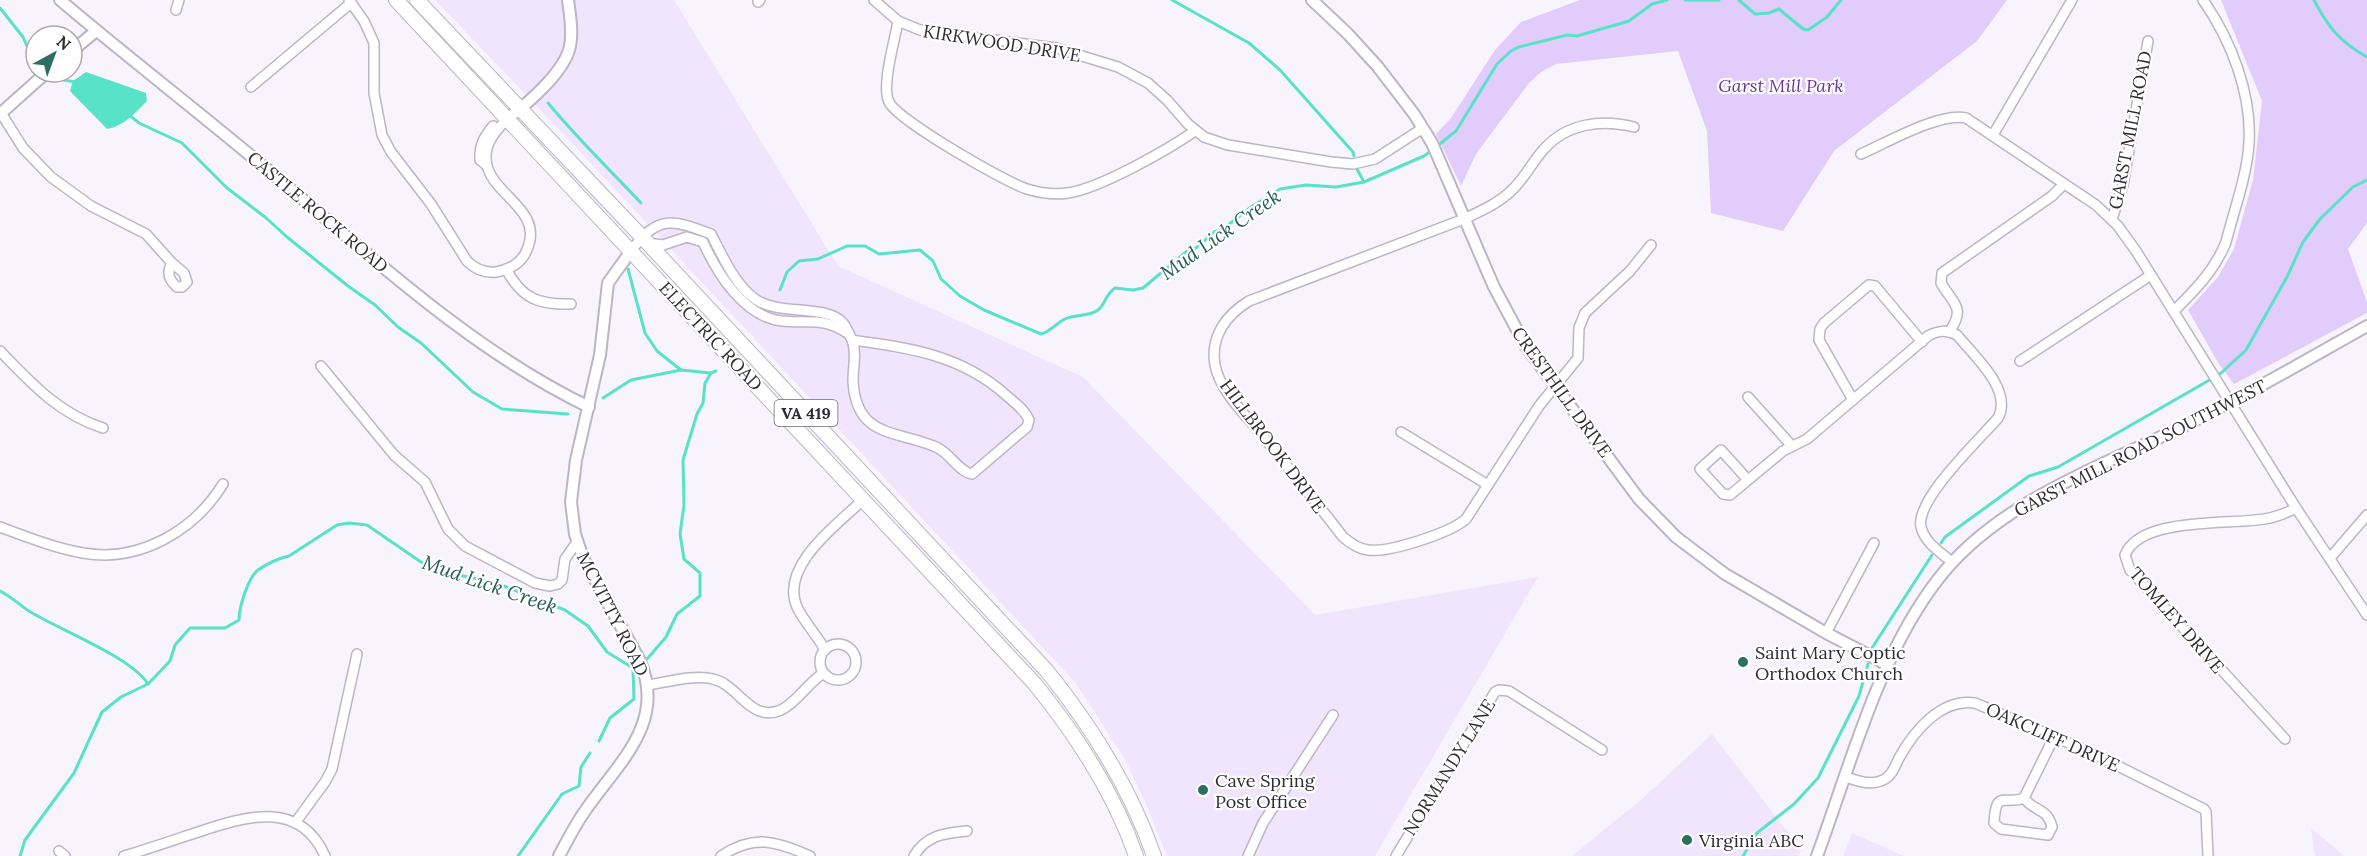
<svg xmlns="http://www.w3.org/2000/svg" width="2367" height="856" viewBox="0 0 2367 856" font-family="Lora,serif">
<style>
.built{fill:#f0e5fd}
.green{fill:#e1ccfb}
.water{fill:#58e2c8}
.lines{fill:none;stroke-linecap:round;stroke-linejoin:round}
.stream{stroke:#58e2c8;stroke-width:3}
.minor-casing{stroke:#bcb5c5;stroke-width:12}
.tertiary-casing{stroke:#bcb5c5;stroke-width:14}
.primary-casing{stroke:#bcb5c5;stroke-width:16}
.minor{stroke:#fff;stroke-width:9}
.tertiary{stroke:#fff;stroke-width:10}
.primary{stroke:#fff;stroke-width:14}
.poi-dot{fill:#2b6f62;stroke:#fff;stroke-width:2}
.labels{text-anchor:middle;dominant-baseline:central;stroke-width:4.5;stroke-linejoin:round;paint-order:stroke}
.shield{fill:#fff;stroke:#6d6b70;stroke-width:1.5}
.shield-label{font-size:16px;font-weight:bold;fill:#2e2b32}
.street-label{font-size:18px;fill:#2e2b32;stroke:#fff}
.park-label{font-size:18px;font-style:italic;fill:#693596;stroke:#fff}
.poi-label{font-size:18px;fill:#2e2b32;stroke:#fff;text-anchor:start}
.water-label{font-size:20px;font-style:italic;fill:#265f53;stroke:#fff}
</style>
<rect width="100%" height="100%" fill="#f8f4fe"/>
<g class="built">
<polygon points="435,0 674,0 838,266 1083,377 1315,615 1538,577 1375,856 1167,856 1149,811 1125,759 1075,682 570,141"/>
<polygon points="1712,734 1801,849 1799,856 1572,856 1642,799"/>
<polygon points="2311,828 2344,856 2315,856"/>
<polygon points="1852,833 1904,856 1843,856"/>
</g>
<g class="green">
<polygon points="1580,0 2007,0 1977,41 1834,151 1783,231 1711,213 1707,131 1678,51 1556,64 1541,72 1529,83 1476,154 1461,186 1436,134 1451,118 1495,50 1521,22"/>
<polygon points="2221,0 2367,0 2367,223 2348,249 2367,302 2367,313 2234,384 2219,364 2188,310 2218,277 2234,249 2253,180 2262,101"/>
</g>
<path class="water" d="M86,72L146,93L147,101C135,113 124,126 107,129L70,91L73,81Z"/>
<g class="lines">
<g class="stream">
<polyline points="1172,0 1249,43 1280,70 1353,152 1354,156"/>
<polyline points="1685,0 1719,0"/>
<polyline points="1739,0 1755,14 1769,13 1779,9 1803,29 1808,30 1827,17 1841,0"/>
<path d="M2314,0C2328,27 2340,42 2367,57"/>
<polyline points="0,8 23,37 31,55 36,61"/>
<polyline points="53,78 75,82"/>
<path d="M548,103C577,138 610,170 641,203"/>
<polyline points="129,115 139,123 182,143 227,188 265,217 287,237 348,286 375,305 398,327 421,343 473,392 502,409 568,414"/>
<polyline points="1436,147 1456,131 1497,64 1511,51 1519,47 1567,35 1577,36 1629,21 1652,4 1667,0"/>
<polyline points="1357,169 1364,182"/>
<polyline points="628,269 645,333 657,351 681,370"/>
<path d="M780,290L787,272L799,261L818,259L847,246H865L879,254L920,250L933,261L941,279L960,296L984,310L1041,334C1052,331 1056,323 1065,319C1076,314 1088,317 1098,310C1106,304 1104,296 1115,288L1133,290L1143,288L1186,252L1196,248L1214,232L1223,229L1251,207L1280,189L1306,185L1336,187L1364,182L1424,156L1431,151"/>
<polyline points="603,398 631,380 681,370 711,373"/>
<polyline points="1941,543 1945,537 2029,476 2058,467 2220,374 2246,350 2287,277 2303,242 2320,219 2353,187 2367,180"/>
<path d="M0,591C13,597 22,608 34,614C63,631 132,658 148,684"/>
<polyline points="1872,648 1932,555"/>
<polyline points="633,668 648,658 666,637 677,614 700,596 700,573 684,559 680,534 684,505 683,460 697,414 703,403 705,383 711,373 716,371"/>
<polyline points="599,741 610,718 634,699 633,668"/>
<path d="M20,856L25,840L74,773L102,712L121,697L148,684L170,661L175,645L190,628H225L239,620C239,607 248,578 258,570C267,564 279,558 289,556L337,525L349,523L367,525L421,562L449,573L496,583L565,610L588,626L607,652L633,668"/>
<polyline points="518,856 562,794 579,786 581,767 590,753"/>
<polyline points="1743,856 1757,833 1794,804 1818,778 1859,696 1868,664"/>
</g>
<defs>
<g id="minor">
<path d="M349,0L364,21L374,43V93L382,135L391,152L431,204L467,261C475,269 485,273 496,272C509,270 521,263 526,252C547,208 488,196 486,159C485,142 496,131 507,119"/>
<polyline points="874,0 898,21 920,30 1056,48 1118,67 1148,83 1167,100 1188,124 1204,137 1228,145 1331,162 1353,164 1375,159 1423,128"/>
<polyline points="758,2 760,0"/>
<polyline points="176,10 179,0"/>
<path d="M898,21C895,40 881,86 889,102C897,120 1005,182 1027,189C1040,193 1055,195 1068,193C1101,188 1167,150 1195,131"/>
<polyline points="251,87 351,3"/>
<path d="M1,113L23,148L51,177L91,206L146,234L172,263L184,273L187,282L182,287H177C169,280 166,273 172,263"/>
<path d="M1634,127C1602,119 1567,123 1544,149C1532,162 1525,178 1512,190C1499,203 1481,211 1464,219L1249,301C1226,315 1210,337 1215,365C1220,392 1247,416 1263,436C1290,470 1317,503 1343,537C1350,543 1358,549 1368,550C1389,553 1450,533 1466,519L1539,406L1578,358L1579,328L1585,313L1630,271L1651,245"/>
<polyline points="1993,135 2072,0"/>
<path d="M1861,154C1886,143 1940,112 1966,118L2096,205L2118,226L2136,251L2296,508L2367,615"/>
<path d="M486,165L480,160C479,145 484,137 493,126"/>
<polyline points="2112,219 2123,185 2148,41"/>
<path d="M648,246L655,244L663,245L687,237L703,242C717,273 744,317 782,321C809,324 822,316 849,334"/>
<path d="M631,251C658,215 671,219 711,234C722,255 735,285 755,299C779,316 827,304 843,323C847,328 849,334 852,340"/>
<path d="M506,269C522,299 539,305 571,304"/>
<path d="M2174,311C2195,290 2215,270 2226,242C2234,210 2247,176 2249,143C2252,94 2231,40 2203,0"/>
<path d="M1949,332C1967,307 1952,303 1941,283L1942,273L2052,196L2064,184"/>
<path d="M852,340C910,348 962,355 1007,396C1015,403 1025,410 1029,420L1027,427L972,474C959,472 949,452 936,447C896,430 856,438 853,381C853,367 857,353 852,340Z"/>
<path d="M0,351C31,383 59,414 103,428"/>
<polyline points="2020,361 2151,275"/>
<polyline points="321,366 394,455 425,482 448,529 465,546 535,583 550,586 558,584 562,580 565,559 577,542"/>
<polyline points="1748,397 1792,446"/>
<polyline points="1853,400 1819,340 1820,329 1824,323 1869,285 1875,286 1922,342"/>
<polyline points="1401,432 1488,485"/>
<path d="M1748,480L1721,450L1700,469L1723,494L1730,495L1783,451L1807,439L1928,336C1939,330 1946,330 1957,335C1975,357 2013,390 1998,418C1979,440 1915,500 1921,527C1925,543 1940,552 1952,562"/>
<path d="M0,527C27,537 55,548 83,553C139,563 194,531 223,484"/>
<polyline points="2330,558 2367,515"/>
<polyline points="1826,633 1874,543"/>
<circle cx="838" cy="662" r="18"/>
<path d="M825,650C817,635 804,622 797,607C779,566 838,524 864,499"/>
<path d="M648,685C668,682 694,674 713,679C739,685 750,723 781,710C798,702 808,682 824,673"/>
<path d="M2285,739L2130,570L2125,555C2141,515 2235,526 2270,518C2279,516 2288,512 2296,508"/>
<path d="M1846,777C1857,781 1871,786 1883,780C1892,776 1895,766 1899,758C1914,731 1941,698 1975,703L2090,752L2204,809L2206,812L2208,856"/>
<path d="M2024,798C2004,806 1996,788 1994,823L2001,829L2048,835L2052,827C2047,807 2034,812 2024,798L2054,737"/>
<polyline points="295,823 325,782 332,769 357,654"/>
<polyline points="59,851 65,856"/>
<path d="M124,856C148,849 171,841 195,833C241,818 299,797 325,856"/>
<path d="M721,856C754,834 776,841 810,856"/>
<path d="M914,856C926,835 945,833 967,831"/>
<polyline points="1248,856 1263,823 1333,715"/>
<polyline points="1396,856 1495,692 1499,690 1509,691 1602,750"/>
</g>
<g id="tertiary">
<path d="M60,0C131,60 204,116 275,176C373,258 473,351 589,407"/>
<polyline points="1312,0 1348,34 1378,67 1414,114 1432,143 1494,287 1525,345 1639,499 1676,537 1725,574 1826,633 1888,665"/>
<polyline points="72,51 96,31"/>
<polyline points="0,114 47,72"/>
<path d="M507,119C527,104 565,72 570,46C573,31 570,15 568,0"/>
<path d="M559,856C567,841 575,825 585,811C618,763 668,722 639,659L583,558L575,534L571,502L576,460L600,355L608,283L631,251"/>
<path d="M1817,856C1851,764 1878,656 1939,578C2001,498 2112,463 2200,418C2257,389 2312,357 2367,326"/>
</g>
<g id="primary">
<path d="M396,0L1035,684C1077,736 1114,792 1136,856"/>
<path d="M417,0L642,237L1047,671C1092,727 1130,787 1154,856"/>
</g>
</defs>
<use href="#minor" class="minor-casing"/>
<use href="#tertiary" class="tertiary-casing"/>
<use href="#primary" class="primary-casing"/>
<use href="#minor" class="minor"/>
<use href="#tertiary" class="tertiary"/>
<use href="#primary" class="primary"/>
</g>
<g class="poi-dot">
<circle cx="1743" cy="662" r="6"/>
<circle cx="1203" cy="790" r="6"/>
<circle cx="1687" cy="840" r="6"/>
</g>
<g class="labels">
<rect class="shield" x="774.5" y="400" width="63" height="26" rx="4.5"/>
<g class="shield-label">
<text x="806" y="413">VA 419</text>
</g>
<g class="street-label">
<text transform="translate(1002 43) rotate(9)">KIRKWOOD DRIVE</text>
<text transform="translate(2130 130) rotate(-79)">GARST MILL ROAD</text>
<text transform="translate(318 212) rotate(40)">CASTLE ROCK ROAD</text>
<text transform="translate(711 336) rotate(47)">ELECTRIC ROAD</text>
<text transform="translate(1562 392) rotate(54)">CRESTHILL DRIVE</text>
<text transform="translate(1273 446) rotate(53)">HILLBROOK DRIVE</text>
<text transform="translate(2140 448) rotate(-27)">GARST MILL ROAD SOUTHWEST</text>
<text transform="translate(613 614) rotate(63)">MCVITTY ROAD</text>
<text transform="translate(2177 620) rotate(49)">TOMLEY DRIVE</text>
<text transform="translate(2053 737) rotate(24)">OAKCLIFF DRIVE</text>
<text transform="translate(1449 767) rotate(-58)">NORMANDY LANE</text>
</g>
<g class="park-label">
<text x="1781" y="85">Garst Mill Park</text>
</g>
<g class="poi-label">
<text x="1755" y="652">Saint Mary Coptic<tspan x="1755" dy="21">Orthodox Church</tspan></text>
<text x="1215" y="780">Cave Spring<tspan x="1215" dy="21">Post Office</tspan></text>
<text x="1699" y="840">Virginia ABC</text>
</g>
<g class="water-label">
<text transform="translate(1220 234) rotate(-35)">Mud Lick Creek</text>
<text transform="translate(490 584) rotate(19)">Mud Lick Creek</text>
</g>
</g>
<g transform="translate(54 54) rotate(41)"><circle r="28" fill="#ffffff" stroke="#abaaad" stroke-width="1.5"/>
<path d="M0-4.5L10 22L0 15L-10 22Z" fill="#2b6f62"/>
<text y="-9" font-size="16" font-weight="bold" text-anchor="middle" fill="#2e2b32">N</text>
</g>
</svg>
